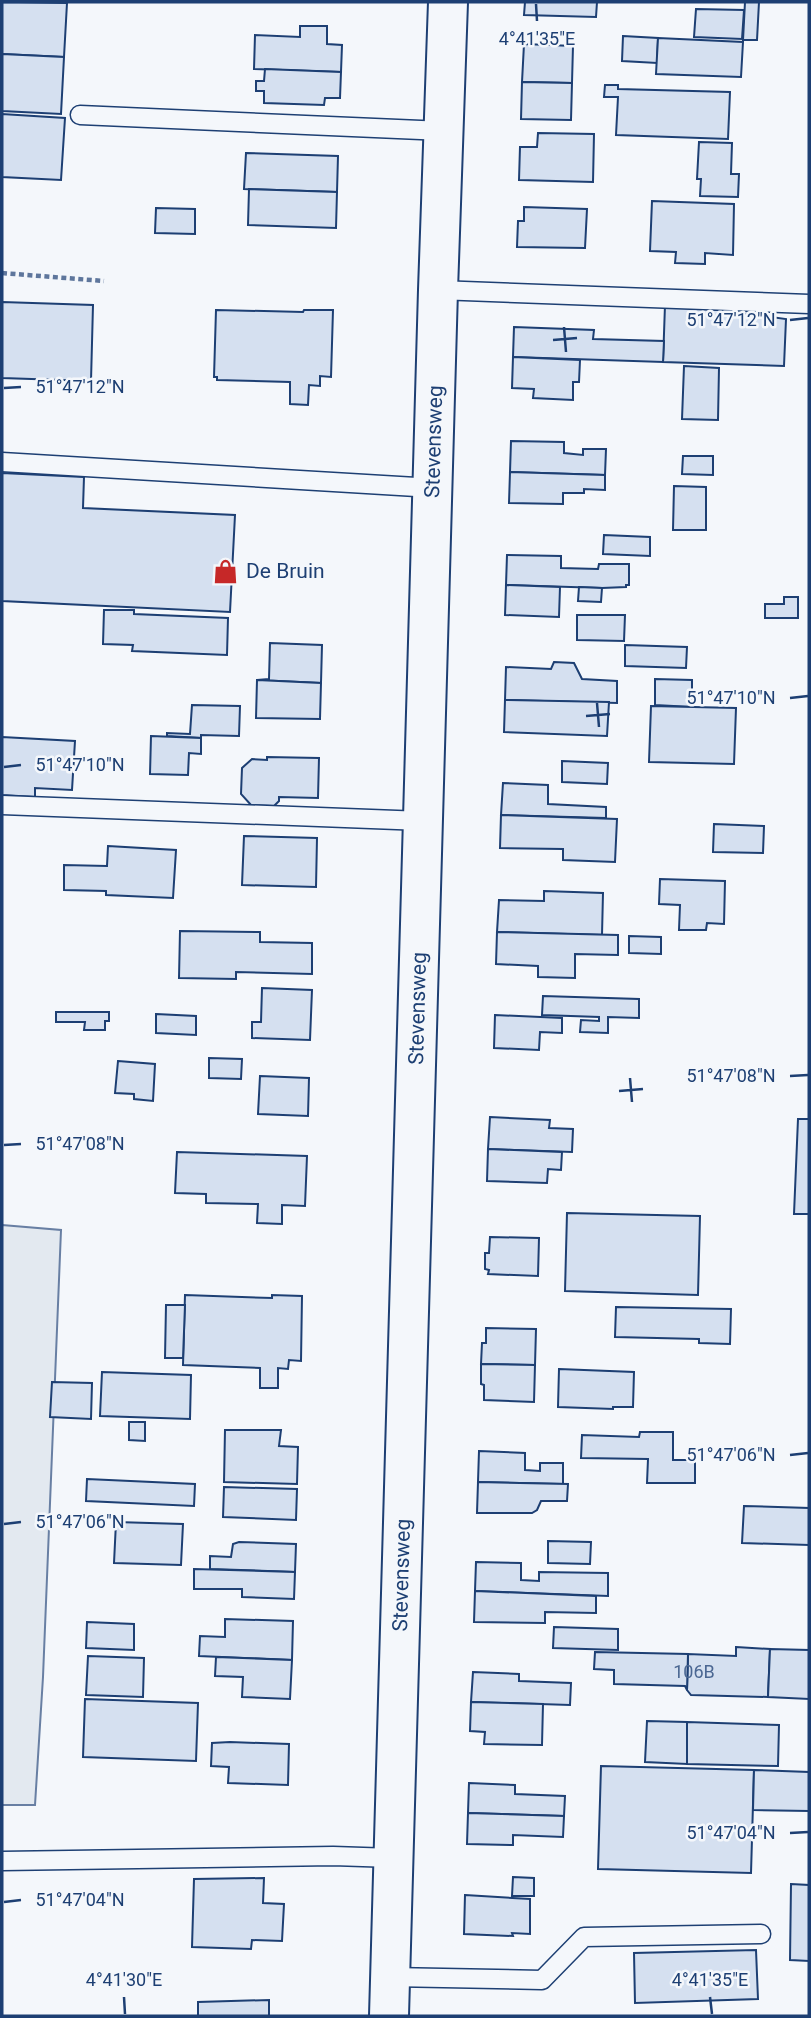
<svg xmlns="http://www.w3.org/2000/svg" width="811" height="2018" viewBox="0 0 811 2018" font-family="Roboto,sans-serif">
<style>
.green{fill:#e3e9f0;stroke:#687fa3;stroke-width:2}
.building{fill:#d5e0f0;stroke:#1d3f73;stroke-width:2}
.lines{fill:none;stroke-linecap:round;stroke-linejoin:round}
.service-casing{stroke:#1d3f73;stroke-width:21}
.tertiary-casing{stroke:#1d3f73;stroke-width:42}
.path{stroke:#5e769c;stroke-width:4.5;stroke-dasharray:5 3.5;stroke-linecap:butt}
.service{stroke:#f4f7fb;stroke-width:18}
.tertiary{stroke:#f4f7fb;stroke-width:38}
.ticks{fill:none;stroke:#1d3f73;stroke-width:2.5}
.labels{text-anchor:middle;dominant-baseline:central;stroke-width:5;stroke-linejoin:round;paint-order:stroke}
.number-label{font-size:18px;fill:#4b6792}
.street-label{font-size:21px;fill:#1d3f73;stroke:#f4f7fb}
.poi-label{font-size:21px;fill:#1d3f73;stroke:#f4f7fb;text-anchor:start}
.ticks-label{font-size:18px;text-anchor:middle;fill:#1d3f73;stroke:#f4f7fb;stroke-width:5;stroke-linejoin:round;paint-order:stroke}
</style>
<rect width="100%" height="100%" fill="#f4f7fb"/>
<polygon class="green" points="2,1225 61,1230 43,1677 35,1805 2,1805"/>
<g class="building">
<polygon points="2,2 67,3 64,57 2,54"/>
<polygon points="525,2 597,2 596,17 524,15"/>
<polygon points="745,2 759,2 757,40 743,40"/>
<polygon points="696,9 744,10 742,39 694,37"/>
<polygon points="300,26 327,26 327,44 342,45 341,72 254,69 255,35 300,37"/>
<polygon points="623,36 658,38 657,63 622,61"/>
<polygon points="658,38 743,42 741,77 656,74"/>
<polygon points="524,44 573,46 572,83 522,82"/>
<polygon points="2,54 64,57 61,114 2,111"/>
<polygon points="265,69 341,72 340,98 325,98 324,105 264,103 264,91 256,91 256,81 264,81"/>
<polygon points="522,82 572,83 571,120 521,119"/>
<polygon points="605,85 618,85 618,89 730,92 728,139 616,135 618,97 604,97"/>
<polygon points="2,114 65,118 61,180 2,177"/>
<polygon points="538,133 594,134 593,182 519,180 520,147 537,147"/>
<polygon points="699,142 732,143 731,174 739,174 738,197 700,196 701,179 697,179"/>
<polygon points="246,153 338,156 337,192 244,189"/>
<polygon points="249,189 337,192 336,228 248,225"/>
<polygon points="652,201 734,204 733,255 705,253 705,264 675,263 676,252 650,251"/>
<polygon points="524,207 587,209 585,248 517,247 518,221 524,221"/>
<polygon points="156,208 195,209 195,234 155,233"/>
<polygon points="2,302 93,305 91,381 2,378"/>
<polygon points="665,305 696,307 786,319 784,366 663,362"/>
<polygon points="216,310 303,312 304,310 333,310 331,377 320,376 320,386 309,385 308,405 290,404 290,382 217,380 217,377 214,377"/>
<polygon points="514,327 594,330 593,339 664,341 663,362 513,357"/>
<polygon points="513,357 580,360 579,382 573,382 573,400 533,398 534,389 512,388"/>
<polygon points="684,366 719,368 718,420 682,419"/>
<polygon points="511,441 564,442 564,453 583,455 583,449 606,449 605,475 510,472"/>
<polygon points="683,456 713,456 713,475 682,474"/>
<polygon points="510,472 605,475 605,490 584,489 584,493 563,493 563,504 509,503"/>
<polygon points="2,473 84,477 83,508 235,515 230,612 2,601"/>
<polygon points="674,486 706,487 706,530 673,530"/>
<polygon points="604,535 650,537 650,556 603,554"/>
<polygon points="507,555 561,556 561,568 598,569 599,564 629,564 629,585 626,585 626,587 602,588 506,585"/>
<polygon points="506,585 560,587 559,617 505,615"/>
<polygon points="579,587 602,588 601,602 578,601"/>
<polygon points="784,597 798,597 798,618 765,618 765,604 784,604"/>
<polygon points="104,610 134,610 134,614 228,618 227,655 132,651 133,645 103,644"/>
<polygon points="577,615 625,615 624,641 577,640"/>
<polygon points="270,643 322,645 321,683 257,680 269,679"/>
<polygon points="625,645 687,647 686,668 625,666"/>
<polygon points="554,662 574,663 582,679 617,681 617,703 505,700 506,667 551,669"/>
<polygon points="655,679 692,680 692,707 655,705"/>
<polygon points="257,680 321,683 320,719 256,718"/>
<polygon points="505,700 609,702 607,736 504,732"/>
<polygon points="192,705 240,706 239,736 201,735 201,738 167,736 167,733 190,734"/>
<polygon points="651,706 736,708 734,764 649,762"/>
<polygon points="151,736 201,738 201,754 189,753 188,775 150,774"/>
<polygon points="2,737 75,741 72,790 35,788 35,797 2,795"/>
<polygon points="267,757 319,758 318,798 279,797 279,801 274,806 251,805 241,794 242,768 252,759 267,760"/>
<polygon points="562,761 608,763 607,784 562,782"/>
<polygon points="503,783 548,785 548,804 606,807 606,818 501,815"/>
<polygon points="501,815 617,819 615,862 563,860 563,849 500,848"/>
<polygon points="714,824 764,826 763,853 713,852"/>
<polygon points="244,836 317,838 316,887 242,885"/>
<polygon points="108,846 176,850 173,898 106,895 106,891 64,890 64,865 107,866"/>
<polygon points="660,879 725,881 724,924 707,923 706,930 679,930 680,905 659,904"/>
<polygon points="544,891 603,893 602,935 497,932 499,900 544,901"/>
<polygon points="180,931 260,932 260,942 312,943 312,974 236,972 236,979 179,978"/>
<polygon points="497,932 618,935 618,955 575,954 575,978 538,977 538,966 496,964"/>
<polygon points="629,936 661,937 661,954 629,953"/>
<polygon points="262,988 312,990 310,1040 252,1038 252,1022 261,1022"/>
<polygon points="543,996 639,999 639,1018 608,1017 608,1033 580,1032 581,1020 599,1021 599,1017 542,1015"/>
<polygon points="56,1012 109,1012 109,1021 105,1021 105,1030 84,1030 85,1022 56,1022"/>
<polygon points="156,1014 196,1016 196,1035 156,1033"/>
<polygon points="495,1015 562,1018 562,1033 540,1032 539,1050 494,1048"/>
<polygon points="209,1058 242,1059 241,1079 209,1078"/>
<polygon points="118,1061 155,1064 153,1101 134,1099 134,1094 115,1093"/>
<polygon points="260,1076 309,1078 308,1116 258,1114"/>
<polygon points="490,1117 550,1120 549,1128 573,1129 572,1152 488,1149"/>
<polygon points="798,1119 809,1119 809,1214 794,1214"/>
<polygon points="488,1149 562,1152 561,1170 548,1169 547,1183 487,1181"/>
<polygon points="177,1152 307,1156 305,1206 282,1205 282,1224 257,1223 258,1204 206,1203 206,1194 175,1193"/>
<polygon points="567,1213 700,1216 698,1295 565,1291"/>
<polygon points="490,1237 539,1238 538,1276 488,1274 489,1270 485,1269 485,1253 489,1253"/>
<polygon points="185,1295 272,1298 272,1295 302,1296 301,1361 289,1360 288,1369 278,1368 278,1388 260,1388 260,1368 183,1365"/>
<polygon points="166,1305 185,1305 183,1358 165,1358"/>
<polygon points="616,1307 731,1309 730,1344 699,1343 699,1339 615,1337"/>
<polygon points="486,1328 536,1329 535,1365 481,1364 482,1343 486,1343"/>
<polygon points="481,1364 535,1365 534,1402 484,1400 484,1385 481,1384"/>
<polygon points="559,1369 634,1372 633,1407 613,1407 613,1409 558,1407"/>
<polygon points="102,1372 191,1375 190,1419 100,1416"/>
<polygon points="52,1382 92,1383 91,1419 50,1417"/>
<polygon points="129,1422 145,1422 145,1441 129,1440"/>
<polygon points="225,1430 281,1430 279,1446 298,1447 297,1484 224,1482"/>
<polygon points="640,1432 673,1432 673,1460 695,1460 695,1483 647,1483 648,1459 581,1458 582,1435 639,1437"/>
<polygon points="479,1451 525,1453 525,1470 540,1471 540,1463 563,1463 563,1484 478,1482"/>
<polygon points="87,1479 195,1484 194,1506 86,1501"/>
<polygon points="478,1482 568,1484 567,1501 541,1501 537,1510 532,1513 477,1513"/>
<polygon points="224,1487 297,1489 296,1520 223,1517"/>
<polygon points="744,1506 809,1508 809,1545 742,1543"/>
<polygon points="116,1522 183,1524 181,1565 114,1563"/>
<polygon points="548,1541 591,1542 590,1564 548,1563"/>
<polygon points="239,1542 296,1544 295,1572 210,1569 210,1556 231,1557 233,1544"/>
<polygon points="476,1562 521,1563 521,1580 539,1581 539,1572 608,1573 608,1596 475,1591"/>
<polygon points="194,1569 295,1572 294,1599 242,1597 242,1589 194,1589"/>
<polygon points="475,1591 596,1596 596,1613 545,1612 545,1623 474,1622"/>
<polygon points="225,1619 293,1621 292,1660 199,1656 200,1636 225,1637"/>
<polygon points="87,1622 134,1624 134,1650 86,1648"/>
<polygon points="554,1627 618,1629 618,1650 553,1648"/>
<polygon points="736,1647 770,1649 768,1697 691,1695 687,1690 688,1654 736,1656"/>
<polygon points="770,1649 809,1650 809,1699 768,1697"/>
<polygon points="595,1652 688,1654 687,1690 685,1686 614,1684 614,1670 594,1669"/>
<polygon points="88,1656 144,1658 143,1697 86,1695"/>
<polygon points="216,1657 292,1660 290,1699 242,1697 243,1677 215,1676"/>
<polygon points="473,1672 519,1674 519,1681 571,1683 570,1705 471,1702"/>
<polygon points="85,1699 198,1703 196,1761 83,1757"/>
<polygon points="471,1702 543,1704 542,1745 484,1744 485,1732 470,1731"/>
<polygon points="647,1721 687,1722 687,1764 645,1762"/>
<polygon points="687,1722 779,1725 778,1766 687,1764"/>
<polygon points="230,1742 289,1744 288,1785 228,1783 229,1767 211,1766 212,1743"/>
<polygon points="601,1766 754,1770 751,1873 598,1869"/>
<polygon points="754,1770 809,1772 809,1811 753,1810"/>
<polygon points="469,1783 515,1785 515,1794 565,1796 564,1816 468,1813"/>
<polygon points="468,1813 564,1816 563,1837 513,1835 513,1845 467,1844"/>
<polygon points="513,1877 534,1878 534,1896 512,1896"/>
<polygon points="264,1878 263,1903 284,1904 282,1941 252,1940 251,1949 192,1947 194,1879"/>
<polygon points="791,1884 809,1885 809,1961 790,1960"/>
<polygon points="465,1895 530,1899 530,1934 512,1933 513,1936 464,1934"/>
<polygon points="756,1950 758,1999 635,2003 634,1953"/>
<polygon points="269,2000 269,2016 198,2016 198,2002"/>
</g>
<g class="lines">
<defs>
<g id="service">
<polyline points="80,115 444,131"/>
<polyline points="438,290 809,304"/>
<polyline points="2,462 433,488"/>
<polyline points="2,805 423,821"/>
<polyline points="2,1861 333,1856 393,1858"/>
<polyline points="390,1977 542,1980 584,1937 761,1934"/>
</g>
<g id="tertiary">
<path id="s1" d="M389,2016L438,290L448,2"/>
</g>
</defs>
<use href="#service" class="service-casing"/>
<use href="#tertiary" class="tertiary-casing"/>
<polyline class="path" points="2,273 104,281"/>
<use href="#service" class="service"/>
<use href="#tertiary" class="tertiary"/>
</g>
<path class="ticks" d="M536,4L537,21M790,320L808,318M564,327L566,352M553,340L577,338M4,388L21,387M790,698L808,696M597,703L599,727M586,716L610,714M4,767L21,765M790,1076L808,1075M630,1078L632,1102M619,1091L643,1089M4,1145L21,1144M790,1455L808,1453M4,1524L21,1522M790,1833L808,1832M4,1902L21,1900M124,1997L125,2014M710,1997L712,2014"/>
<defs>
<symbol id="shop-bare" viewBox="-9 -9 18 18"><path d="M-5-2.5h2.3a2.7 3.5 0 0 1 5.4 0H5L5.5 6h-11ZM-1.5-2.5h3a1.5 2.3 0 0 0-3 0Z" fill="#c62828" stroke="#f4f7fb" stroke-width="2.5" paint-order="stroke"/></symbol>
</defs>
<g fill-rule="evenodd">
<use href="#shop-bare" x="208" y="554" width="35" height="35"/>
</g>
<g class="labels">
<g class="number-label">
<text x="694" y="1671">106B</text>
</g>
<g class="street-label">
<text stroke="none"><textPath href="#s1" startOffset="1575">Stevensweg</textPath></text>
<text stroke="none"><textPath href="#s1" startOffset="1008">Stevensweg</textPath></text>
<text stroke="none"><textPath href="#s1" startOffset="441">Stevensweg</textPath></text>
</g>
<g class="poi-label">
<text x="246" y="571">De Bruin</text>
</g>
</g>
<g class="ticks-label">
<text x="537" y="45">4°41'35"E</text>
<text x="731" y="326">51°47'12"N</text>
<text x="80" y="393">51°47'12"N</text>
<text x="731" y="704">51°47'10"N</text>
<text x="80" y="771">51°47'10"N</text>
<text x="731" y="1082">51°47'08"N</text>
<text x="80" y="1150">51°47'08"N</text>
<text x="731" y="1461">51°47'06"N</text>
<text x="80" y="1528">51°47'06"N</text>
<text x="731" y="1839">51°47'04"N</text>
<text x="80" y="1906">51°47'04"N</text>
<text x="124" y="1986">4°41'30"E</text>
<text x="710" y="1986">4°41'35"E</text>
</g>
<rect width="811" height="2018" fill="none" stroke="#1d3f73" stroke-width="7"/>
</svg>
